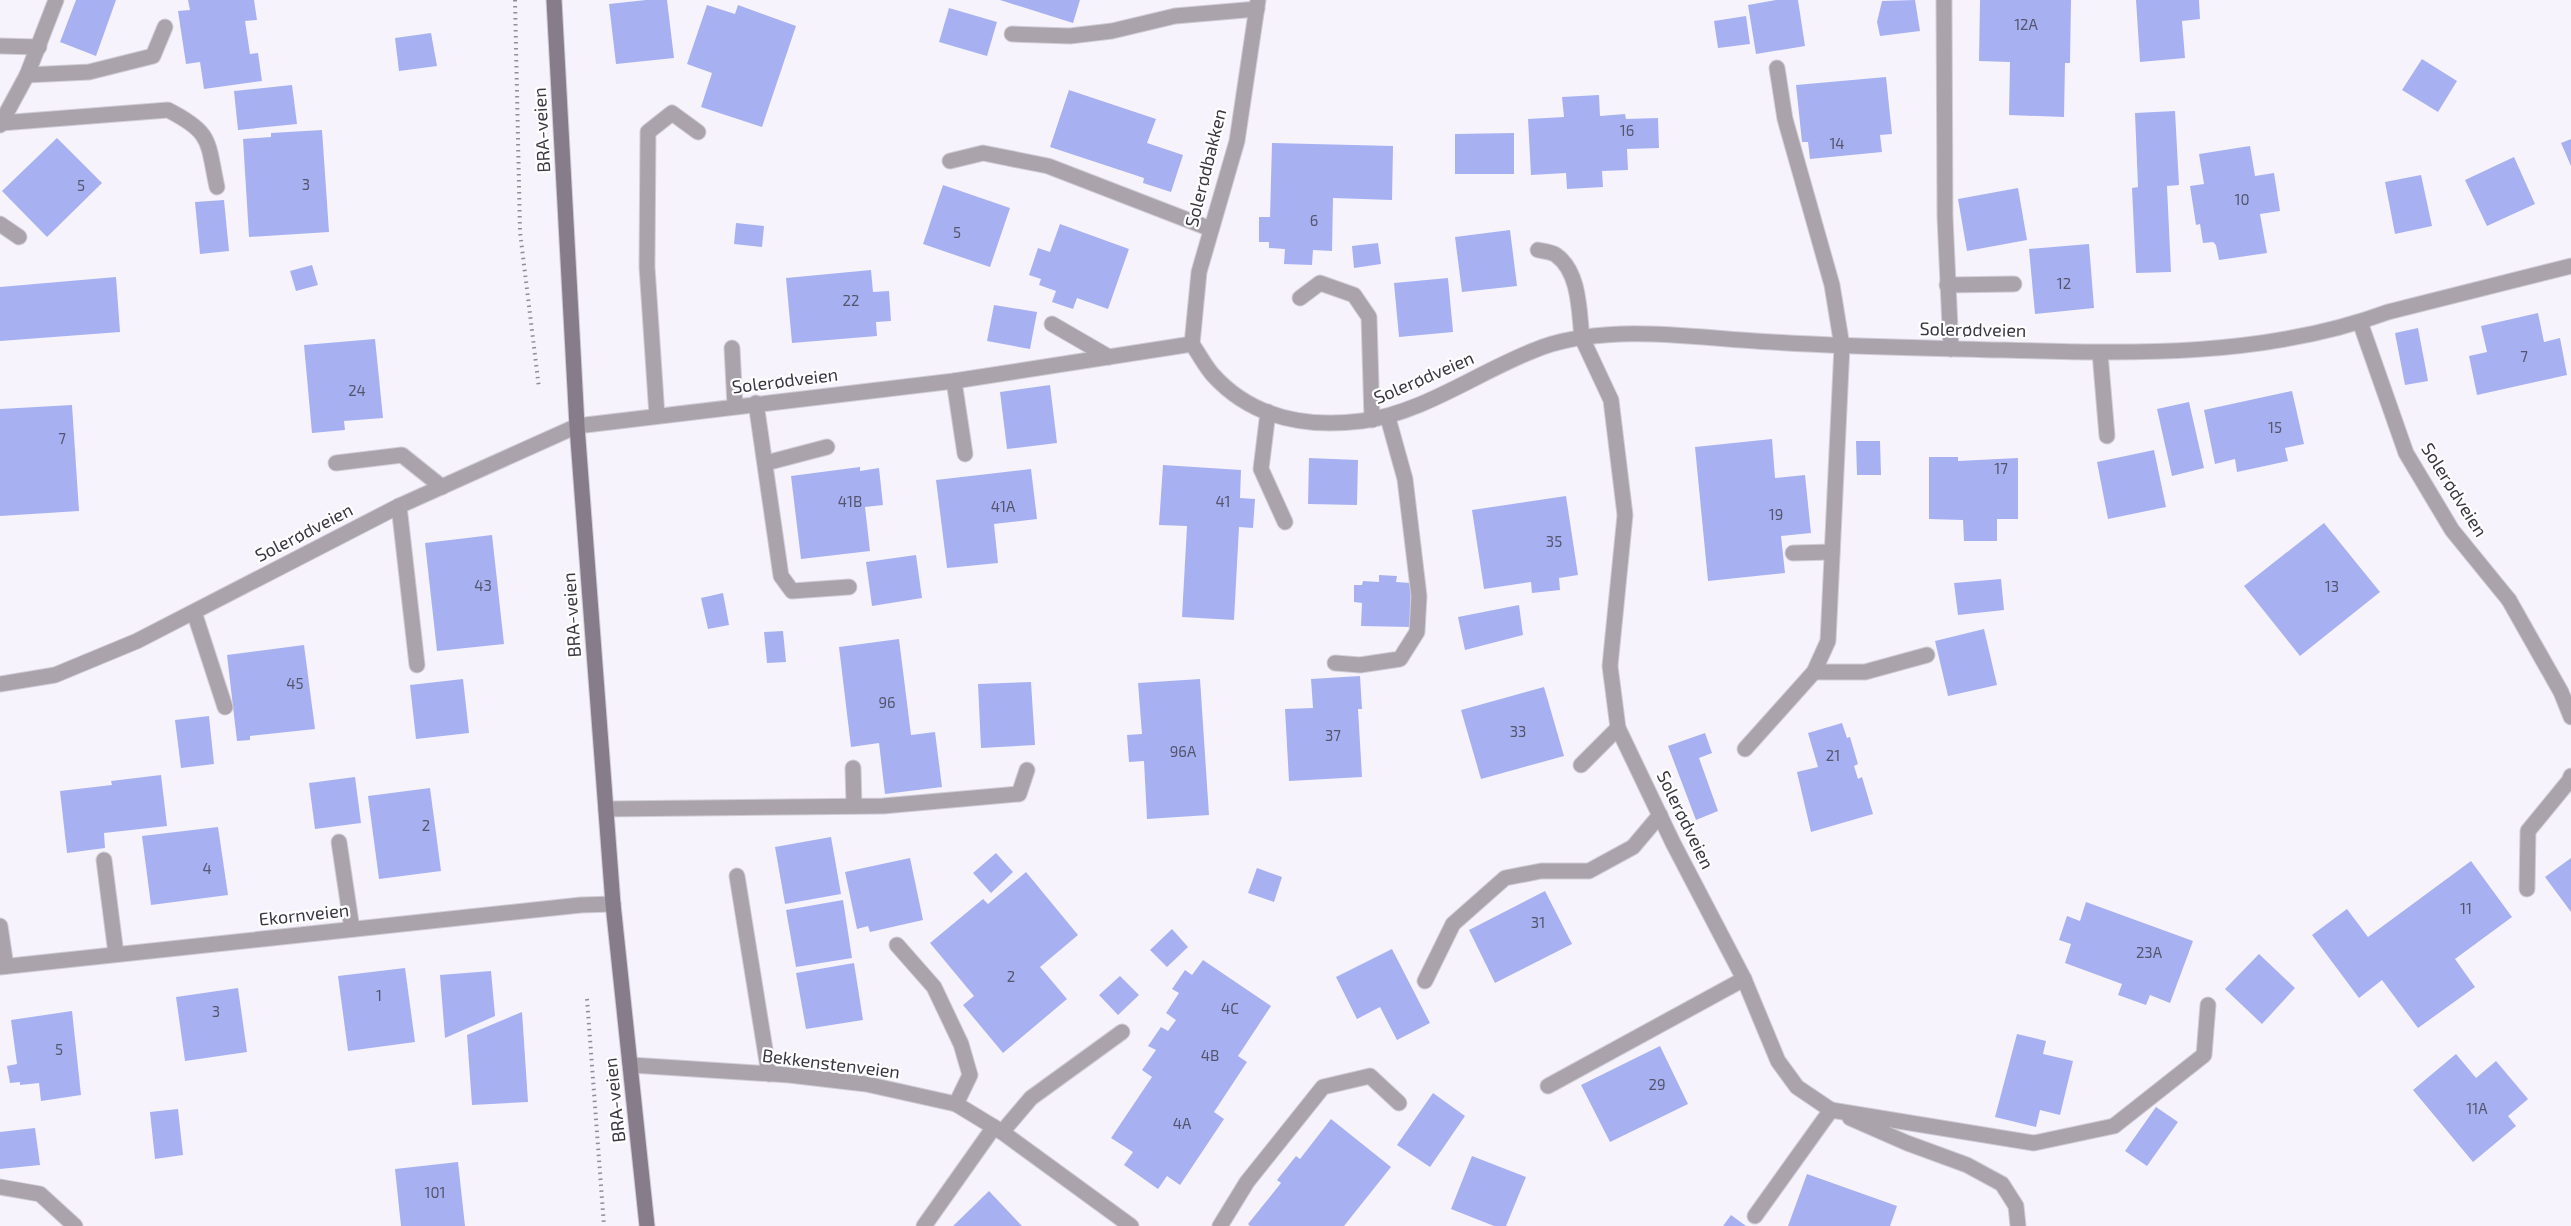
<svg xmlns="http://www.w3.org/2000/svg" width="2571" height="1226" viewBox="0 0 2571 1226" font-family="'Exo 2',sans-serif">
  <rect width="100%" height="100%" fill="#f6f3fd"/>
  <g fill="#a7b1f2">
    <path d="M76,0h40l-20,56 -36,-14z"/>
    <path d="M188,0h66l3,20 -12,1 5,33 8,-1 4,28 -58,8 -4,-27 -14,2 -8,-53 12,-1z"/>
    <path d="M646,0h21l7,58 -58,6 -7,-60z"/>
    <path d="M1000,0h80l-7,23z"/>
    <path d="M1776,0h22l7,46 -49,8 -8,-49z"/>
    <path d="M1915,0l5,31 -40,5 -3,-14 5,-21z"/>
    <path d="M1980,0h91l-1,63h-5l-1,54 -55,-2 1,-53 -31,-1z"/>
    <path d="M2136,0h63l1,19 -18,2 3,37 -45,4z"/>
    <path d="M707,5l28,9 3,-9 58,21 -34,101 -61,-20 11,-34 -25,-9z"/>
    <path d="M949,8l48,14 -10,34 -48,-14z"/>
    <path d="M1746,16l4,28 -32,4 -4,-27z"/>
    <path d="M431,33l6,33 -38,5 -4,-33z"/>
    <path d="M2422,59l35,22 -19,31 -36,-22z"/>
    <path d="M1886,77l6,57 -12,1 2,17 -72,7 -2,-17h-6l-6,-57z"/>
    <path d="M292,85l5,39 -59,6 -4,-39z"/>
    <path d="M1069,90l87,29 -9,24 36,12 -12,37 -28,-9 1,-5 -94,-31z"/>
    <path d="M1599,95l1,21 25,-2 1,5 32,-1 1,30 -32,1 1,21 -26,1 1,16 -36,2 -1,-16 -35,2 -3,-56 36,-2 -2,-20z"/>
    <path d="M2175,111l4,74 -12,1 4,86 -35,1 -4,-85 6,-1 -3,-74z"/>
    <path d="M322,130l7,102 -80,5 -6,-98 28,-2v-4z"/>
    <path d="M1514,133v41h-59v-40z"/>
    <path d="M57,138l45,45 -55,54 -45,-46z"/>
    <path d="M2571,139v27l-10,-23z"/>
    <path d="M1272,143l121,3 -1,54 -59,-2 -1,53 -19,-1 -1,15 -28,-1 1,-15 -16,-1v-6h-10v-25h11z"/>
    <path d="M2250,146l5,30 19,-3 6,38 -20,3 7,39 -48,7 -3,-15 -3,-3 -10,1 -3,-19 -4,1 -6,-39 14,-2 -5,-30z"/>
    <path d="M2514,157l21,47 -48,22 -22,-46z"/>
    <path d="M2421,175l11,51 -37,8 -10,-52z"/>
    <path d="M943,185l67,23 -20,59 -67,-23z"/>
    <path d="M2018,188l9,52 -60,11 -9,-52z"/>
    <path d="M224,200l5,51 -29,3 -5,-52z"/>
    <path d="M736,223l28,3 -2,21 -28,-3z"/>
    <path d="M1060,224l69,25 -21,60 -31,-11 -4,11 -21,-7 4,-11 -17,-6 2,-6 -12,-4 9,-27 12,4z"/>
    <path d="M1510,230l7,56 -55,6 -7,-55z"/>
    <path d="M1378,243l3,21 -27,4 -2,-22z"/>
    <path d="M2089,244l5,64 -59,6 -6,-65z"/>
    <path d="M312,265l6,20 -22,6 -6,-20z"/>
    <path d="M871,270l2,22 16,-1 2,30 -15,1 1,14 -85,7 -6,-65z"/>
    <path d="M116,277l4,55 -120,9v-54z"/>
    <path d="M1448,278l5,54 -54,5 -5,-54z"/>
    <path d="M994,305l43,7 -7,37 -43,-8z"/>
    <path d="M2538,313l6,29 16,-4 7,37 -90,20 -8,-39 18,-4 -6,-26z"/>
    <path d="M2418,328l10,53 -23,4 -10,-52z"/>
    <path d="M375,339l8,79 -39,3 1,9 -33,3 -8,-88z"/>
    <path d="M1050,385l7,58 -50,6 -7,-57z"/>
    <path d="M2292,391l12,53 -19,4 3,13 -51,11 -2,-13 -20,5 -11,-54z"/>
    <path d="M2189,402l15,66 -32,8 -15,-67z"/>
    <path d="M72,405l7,106 -79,5v-107z"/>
    <path d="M1772,439l3,39 30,-3 6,58 -30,3 4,37 -77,8 -13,-134z"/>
    <path d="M1856,441h24l1,34h-24z"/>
    <path d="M2154,450l12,57 -58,12 -11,-57z"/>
    <path d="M1929,457h29v4l60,-3v61h-21v22h-33l-1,-21 -34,-1z"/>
    <path d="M1309,458l49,2 -1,45 -49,-1z"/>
    <path d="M1163,465l78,5 -1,28 15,1 -2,29 -14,-1 -5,93 -52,-3 5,-91 -28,-1z"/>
    <path d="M860,467v4l19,-3 4,37 -18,2 5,44 -69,8 -10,-83z"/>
    <path d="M1031,469l6,50 -43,5 4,39 -51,5 -11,-88z"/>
    <path d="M1566,496l12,79 -19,3 1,12 -28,3 -1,-11 -47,7 -12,-79z"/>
    <path d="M2324,523l56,69 -80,64 -56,-70z"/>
    <path d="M492,535l12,109 -67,7 -12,-108z"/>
    <path d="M916,555l6,43 -50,8 -6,-44z"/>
    <path d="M1379,575l18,1 -1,6 15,1 -1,44 -49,-1 1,-23 -8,-1v-17h8l1,-4 16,1z"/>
    <path d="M2001,579l3,31 -46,5 -4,-32z"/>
    <path d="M723,593l6,32 -21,4 -7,-31z"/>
    <path d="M1519,605l4,30 -58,15 -7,-33z"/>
    <path d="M1984,629l13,56 -49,11 -13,-55z"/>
    <path d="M783,631l3,31 -19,1 -3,-31z"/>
    <path d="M899,639l12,96 24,-3 7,55 -57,7 -6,-51 -28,4 -12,-100z"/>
    <path d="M304,645l11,84 -65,7v4l-13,1 -10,-86z"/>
    <path d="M1360,676l2,33h-4l4,68 -73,4 -4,-72 28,-1 -2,-29z"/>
    <path d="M463,679l6,54 -53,6 -6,-54z"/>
    <path d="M1200,679l9,136 -62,4 -3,-58 -15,1 -2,-27 15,-1 -4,-51z"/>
    <path d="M1031,682l4,63 -54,3 -3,-64z"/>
    <path d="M1544,687l20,69 -83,23 -20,-69z"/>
    <path d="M209,716l5,48 -33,4 -6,-48z"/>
    <path d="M1842,723l5,15 3,-1 8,27 -4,2 4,13 4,-2 11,37 -62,18 -14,-60 21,-5 -10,-34z"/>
    <path d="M1705,733l7,20 -13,5 19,53 -22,9 -28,-74z"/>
    <path d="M161,775l6,51 -63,7 1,15 -38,5 -7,-62 52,-6 -1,-4z"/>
    <path d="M355,777l6,46 -46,6 -6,-46z"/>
    <path d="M430,788l11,83 -62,8 -11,-83z"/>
    <path d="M218,827l10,68 -77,10 -9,-69z"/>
    <path d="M831,837l10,57 -56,10 -10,-57z"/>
    <path d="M996,853l17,19 -22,21 -18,-20z"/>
    <path d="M910,858l13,62 -53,12 -2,-6 -11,3 -12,-57z"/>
    <path d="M2571,858v54l-26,-35z"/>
    <path d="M2471,861l41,56 -57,42 20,28 -57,41 -36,-48 -23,18 -47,-63 35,-26 21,28z"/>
    <path d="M1257,868l25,9 -8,25 -26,-9z"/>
    <path d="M1026,872l52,63 -38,32 27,32 -64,54 -40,-48 11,-9 -44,-53 53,-44 5,5z"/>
    <path d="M1545,891l27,53 -77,39 -26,-53z"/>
    <path d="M843,900l9,58 -56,9 -10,-57z"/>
    <path d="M2086,902l107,39 -23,62 -20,-8 -4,10 -28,-10 4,-11 -57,-21 6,-19 -12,-4 8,-24 13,5z"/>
    <path d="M1172,929l16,18 -21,20 -17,-17z"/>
    <path d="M1392,949l38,74 -33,17 -17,-33 -23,12 -21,-42z"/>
    <path d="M2259,954l36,34 -33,36 -37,-35z"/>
    <path d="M1203,960l68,46 -33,50 9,6 -33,50 10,7 -44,66 -13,-9 -9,13 -34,-24 9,-13 -22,-14 41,-61 -10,-7 14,-20 -8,-4 13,-19 7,4 8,-11 -10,-7 13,-20 -7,-4 13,-19 7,5z"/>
    <path d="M854,963l9,57 -57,9 -10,-56z"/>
    <path d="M405,968l10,74 -67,9 -10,-75z"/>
    <path d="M491,971l4,45 -50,22 -5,-63z"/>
    <path d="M1120,976l19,19 -21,20 -19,-20z"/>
    <path d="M238,988l9,64 -62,9 -9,-64z"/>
    <path d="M72,1011l9,84 -40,6 -2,-18 -19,2v-3l-10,1 -3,-17 10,-2 -6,-44z"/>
    <path d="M522,1012l6,90 -56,3 -5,-70z"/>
    <path d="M2017,1034l29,7 -3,13 30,7 -13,54 -20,-5 -4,17 -41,-10z"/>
    <path d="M1660,1046l28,58 -78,38 -29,-57z"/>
    <path d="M2456,1054l20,24 20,-17 32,38 -20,17 8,10 -43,36 -60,-72z"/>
    <path d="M1433,1093l32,23 -35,51 -33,-22z"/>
    <path d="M2156,1107l22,15 -31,44 -22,-15z"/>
    <path d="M178,1109l5,46 -28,4 -5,-47z"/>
    <path d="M1331,1119l60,48 -47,59h-94l-2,-2 33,-41 -4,-3 19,-24 4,3z"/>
    <path d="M35,1128l5,37 -40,4v-37z"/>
    <path d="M1472,1156l54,21 -20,49h-12l-43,-17z"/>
    <path d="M458,1162l7,64h-64l-6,-57z"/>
    <path d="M1807,1174l90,32 -7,20h-102z"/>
    <path d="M989,1191l33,35h-69z"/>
    <path d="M1731,1215l15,11h-23z"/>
  </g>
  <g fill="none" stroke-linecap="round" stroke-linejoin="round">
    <g stroke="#d0cdd7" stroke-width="17">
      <g id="lane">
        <path d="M1944,0l1,217 6,132"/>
        <path d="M1012,34l58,2 42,-5 63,-15 82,-7"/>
        <path d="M0,46l39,1"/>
        <path d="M27,75l62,-3 64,-16 12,-29"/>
        <path d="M1,123l167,-13c45,23 39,31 49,77"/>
        <path d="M950,161l33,-8 65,13 163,63"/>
        <path d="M0,224l19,13"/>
        <path d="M1538,250c5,1 14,2 18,5 24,17 23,57 26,83"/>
        <path d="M1947,285l67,-1"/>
        <path d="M1300,298l20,-15 34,12 15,22 3,103"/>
        <path d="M1052,324l57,33"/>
        <path d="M732,348l3,58"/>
        <path d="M2100,353l7,83"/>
        <path d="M954,381l11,73"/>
        <path d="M756,403l25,173 11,15 57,-4"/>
        <path d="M1268,412l-7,57 24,53"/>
        <path d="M657,416l-10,-149 1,-135 24,-19 26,19"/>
        <path d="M336,463l66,-8 40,32"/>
        <path d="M766,463l61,-16"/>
        <path d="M399,506l18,159"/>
        <path d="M1793,553l39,-1"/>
        <path d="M2509,600l52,92 10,25"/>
        <path d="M194,612l31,95"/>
        <path d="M1335,663l25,2 40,-6 17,-27 2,-36 -14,-117 -17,-61"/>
        <path d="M1814,672h51l62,-17"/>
        <path d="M1745,749l69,-77 14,-31 14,-295 -10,-61 -47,-166 -8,-51"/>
        <path d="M1581,765l37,-37"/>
        <path d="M853,768l1,38"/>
        <path d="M606,809l277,-3 136,-12 8,-24"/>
        <path d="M339,842l13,87"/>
        <path d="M104,860l12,94"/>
        <path d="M737,876l32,198"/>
        <path d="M2527,889l1,-58 41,-50 2,-5"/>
        <path d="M0,926l6,40"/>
        <path d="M897,945l37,42 27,57 9,31 -14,29"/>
        <path d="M1425,981l28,-57 52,-46 36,-7h48l44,-24 27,-32"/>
        <path d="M1548,1086l196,-107"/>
        <path d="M1831,1110l203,33 80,-17 90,-71 4,-50"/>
        <path d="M1850,1118l57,25 60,22 35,19 14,22 2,20"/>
        <path d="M1002,1132l29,-34 91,-66"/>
        <path d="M1755,1216l76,-106"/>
        <path d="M924,1226l70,-99"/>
        <path d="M1220,1226l27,-44 76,-95 47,-11 29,27"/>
      </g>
    </g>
    <g stroke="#d0cdd7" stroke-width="17">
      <g id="street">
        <path d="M0,125l27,-50 29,-75"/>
        <path d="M2360,322l46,131 46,77 57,70"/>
        <path d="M1582,338l29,62 14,115 -15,151 8,62 55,115 71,136 34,82 19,26 34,23"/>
        <path d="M1192,344l7,-72 38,-131 21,-141"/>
        <path d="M0,684l55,-9 82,-34 262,-135 178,-80 377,-45 238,-37c7,10 13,22 21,31 40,44 93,53 149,46 61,-8 116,-49 173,-71 26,-11 59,-15 86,-16 50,-2 101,6 151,8 77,5 154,6 232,8 129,4 262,7 384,-38l183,-46"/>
        <path d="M0,967l581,-62 32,-1"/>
        <path d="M631,1065l158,10 77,9 90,20 46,28 129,94"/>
        <path d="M0,1187l40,7 35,32"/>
      </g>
    </g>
    <g stroke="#d0cdd7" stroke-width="17">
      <path id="secondary" d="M554,0l23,426 36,478 34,322"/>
    </g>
    <g stroke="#908d97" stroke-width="4" stroke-dasharray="1.5 4.5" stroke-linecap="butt">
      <path d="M515,0l5,232 19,156"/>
      <path d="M587,999l17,227"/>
    </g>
    <use href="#lane" stroke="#aba3ac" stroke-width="15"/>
    <use href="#street" stroke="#aba3ac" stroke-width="15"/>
    <use href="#secondary" stroke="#877c89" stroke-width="15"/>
  </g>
  <g text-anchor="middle" stroke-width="4.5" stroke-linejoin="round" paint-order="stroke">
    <g font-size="15" fill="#55566d">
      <text x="2026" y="30">12A</text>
      <text x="1627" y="136">16</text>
      <text x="1837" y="149">14</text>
      <text x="306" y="190">3</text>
      <text x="81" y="191">5</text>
      <text x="2242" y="205">10</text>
      <text x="1314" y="226">6</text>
      <text x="957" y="238">5</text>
      <text x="2064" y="289">12</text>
      <text x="851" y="306">22</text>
      <text x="2524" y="362">7</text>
      <text x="357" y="396">24</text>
      <text x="2275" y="433">15</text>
      <text x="62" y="444">7</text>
      <text x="2001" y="474">17</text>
      <text x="850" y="507">41B</text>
      <text x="1223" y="507">41</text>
      <text x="1003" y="512">41A</text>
      <text x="1776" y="520">19</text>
      <text x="1554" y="547">35</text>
      <text x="483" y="591">43</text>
      <text x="2332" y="592">13</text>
      <text x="295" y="689">45</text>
      <text x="887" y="708">96</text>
      <text x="1518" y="737">33</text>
      <text x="1333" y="741">37</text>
      <text x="1183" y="757">96A</text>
      <text x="1833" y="761">21</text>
      <text x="426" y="831">2</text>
      <text x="207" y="874">4</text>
      <text x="2466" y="914">11</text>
      <text x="1538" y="928">31</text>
      <text x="2149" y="958">23A</text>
      <text x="1011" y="982">2</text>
      <text x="379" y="1001">1</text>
      <text x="1230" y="1014">4C</text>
      <text x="216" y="1017">3</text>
      <text x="59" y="1055">5</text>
      <text x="1210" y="1061">4B</text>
      <text x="1657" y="1090">29</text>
      <text x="2477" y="1114">11A</text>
      <text x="1182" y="1129">4A</text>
      <text x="435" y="1198">101</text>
    </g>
    <g font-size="18" fill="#3a3741" stroke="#fff">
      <text transform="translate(542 130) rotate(-93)" y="6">BRA-veien</text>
      <text transform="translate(1206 168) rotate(-76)" y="6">Solerødbakken</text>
      <text transform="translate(1973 330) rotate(1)" y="6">Solerødveien</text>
      <text transform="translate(1424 378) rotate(-23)" y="6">Solerødveien</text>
      <text transform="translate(785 381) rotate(-7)" y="6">Solerødveien</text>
      <text transform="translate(2454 490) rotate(58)" y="6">Solerødveien</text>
      <text transform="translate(304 533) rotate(-27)" y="6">Solerødveien</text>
      <text transform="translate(572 615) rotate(-94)" y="6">BRA-veien</text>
      <text transform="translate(1685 820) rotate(64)" y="6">Solerødveien</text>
      <text transform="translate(304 915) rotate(-6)" y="6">Ekornveien</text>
      <text transform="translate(831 1064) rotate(7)" y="6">Bekkenstenveien</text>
      <text transform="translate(615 1100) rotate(-96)" y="6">BRA-veien</text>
    </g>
  </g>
</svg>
